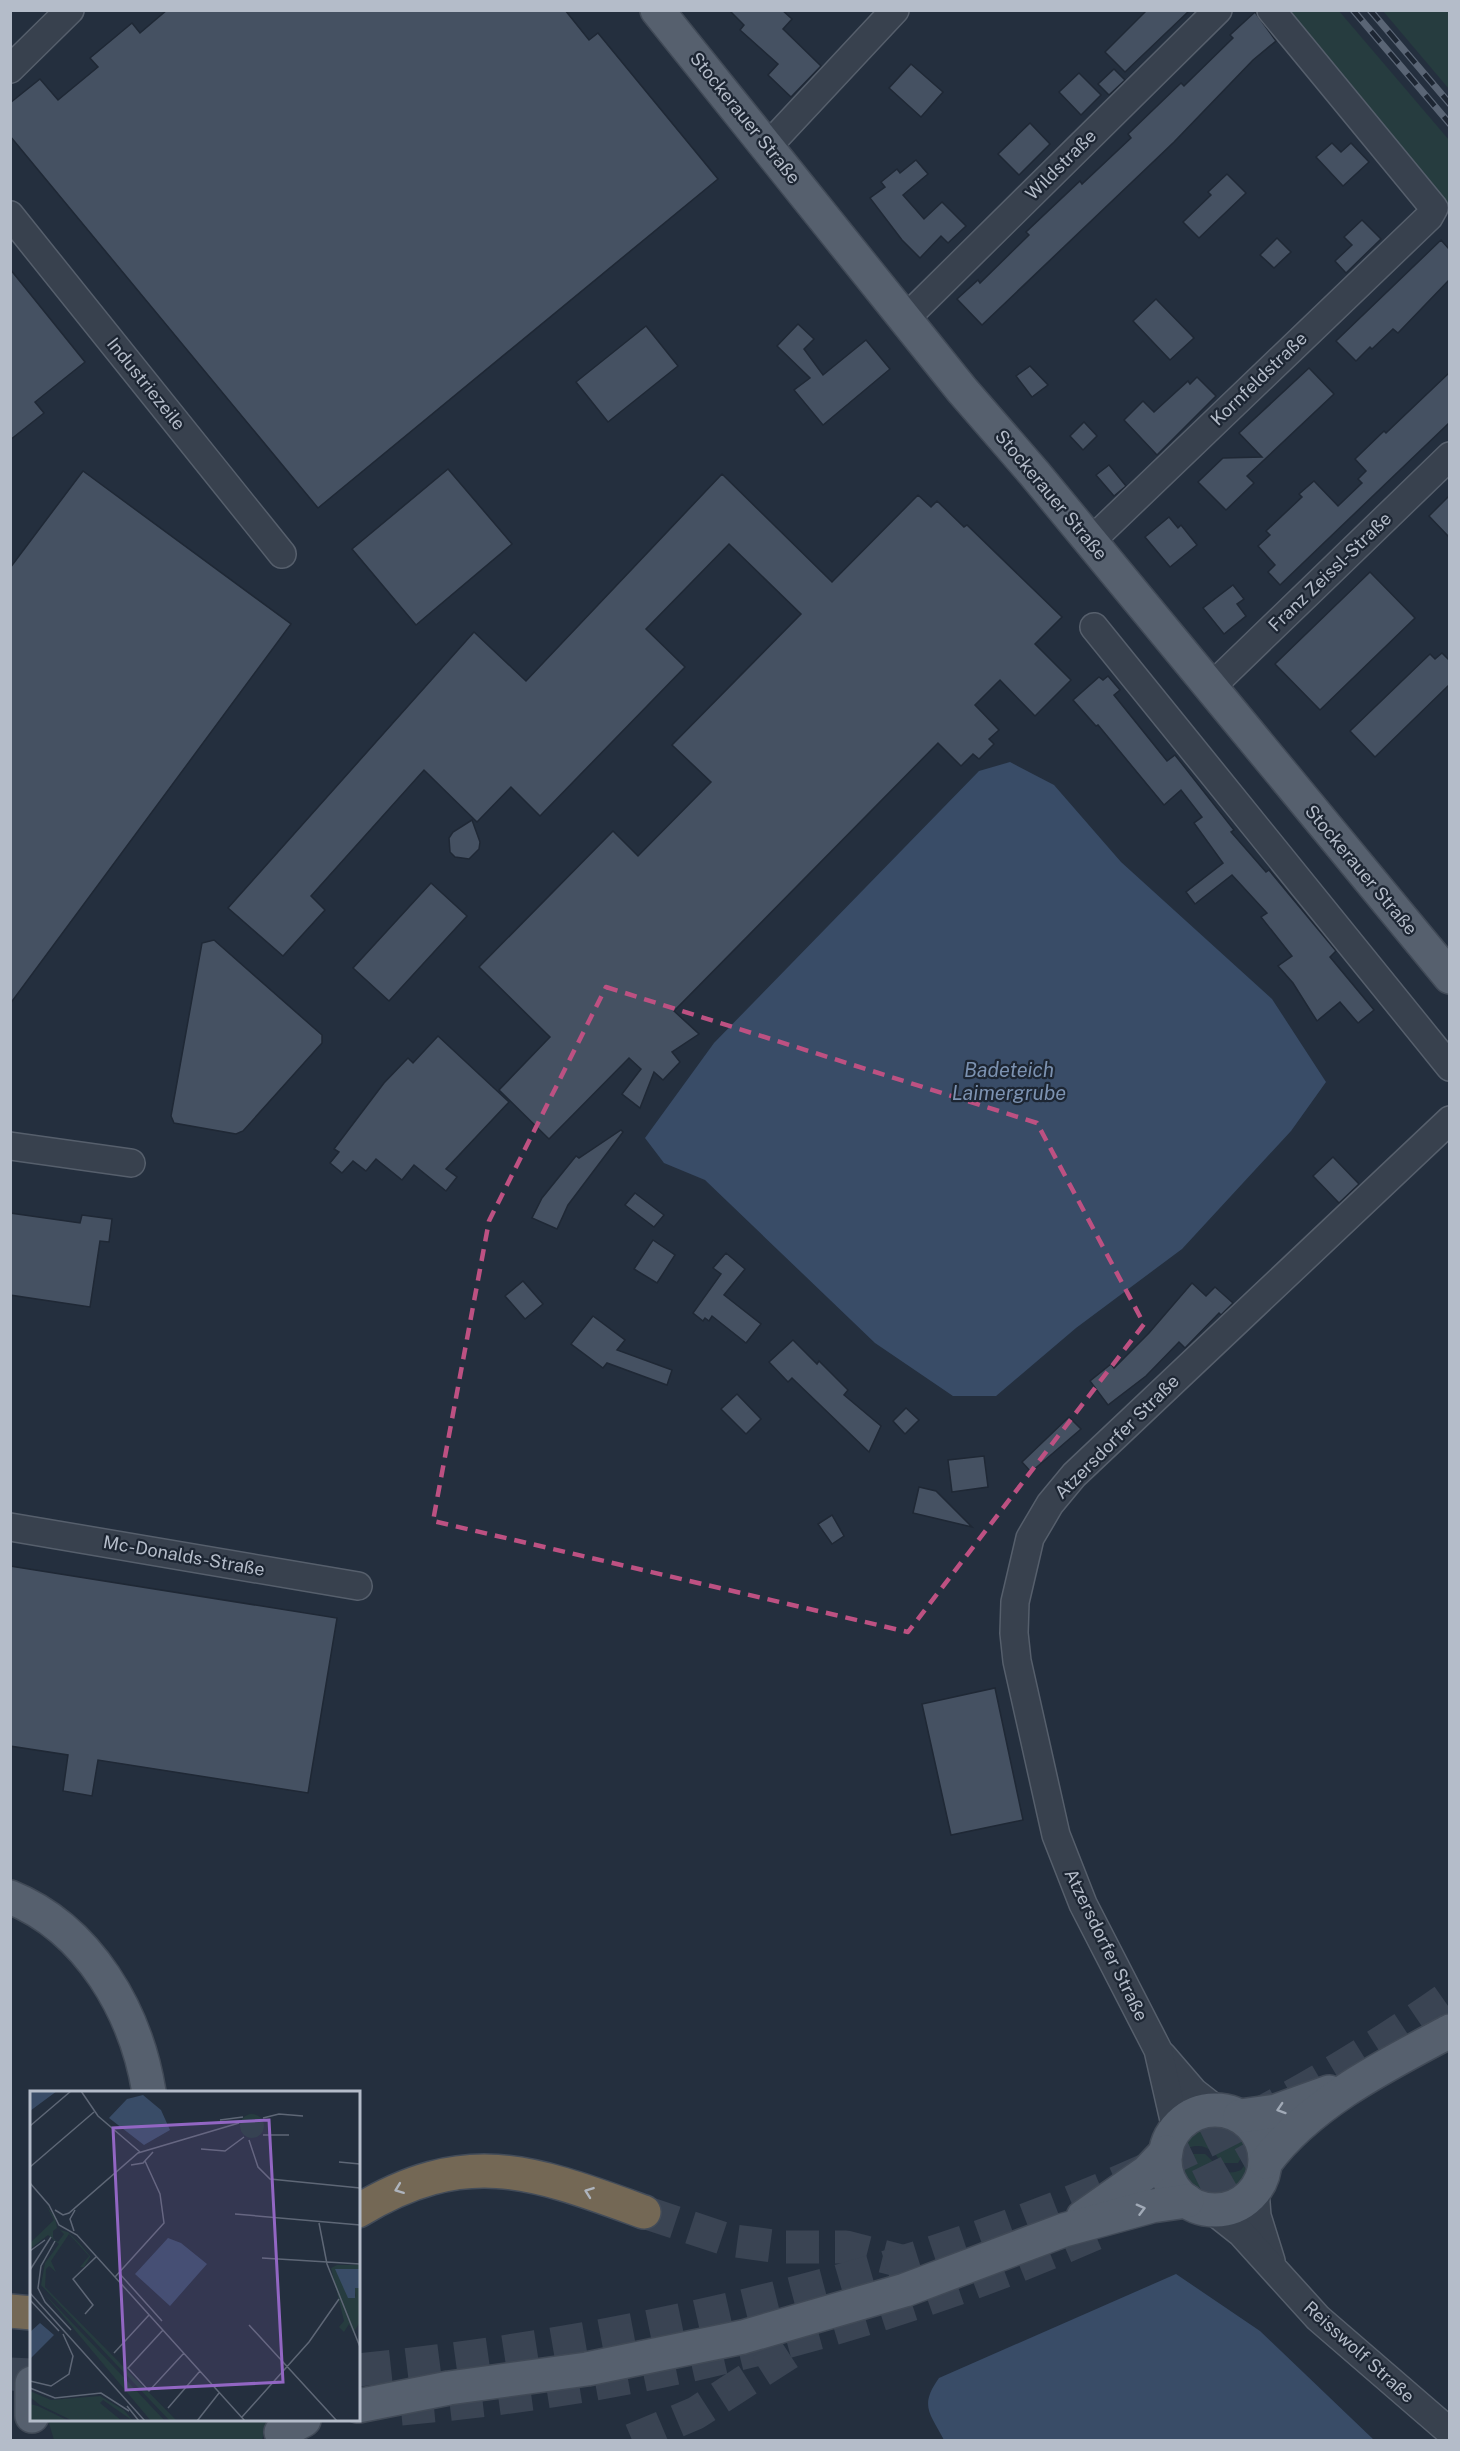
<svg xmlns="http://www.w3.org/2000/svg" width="1460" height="2451" viewBox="0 0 1460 2451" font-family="'Public Sans',sans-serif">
  <rect width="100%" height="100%" fill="#242f3e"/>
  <g fill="#263c3f">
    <path d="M1277,11h62l110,129v73z"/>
    <path d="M1383,11h66v78z"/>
    <path d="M1208,2124l18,2 17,13 1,14 -6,10h-16c-9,-13 -18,-21 -35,-15l-9,12 11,-26z"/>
    <path d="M1193,2154h12c13,11 16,24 36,16l9,-12c-3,37 -49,52 -66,19v-15z"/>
    <path d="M48,2420h220l-6,20h-208z"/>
  </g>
  <g fill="#394c67">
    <path d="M1010,762l44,23 67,77 151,137 54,83 -35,49 -109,118 -106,79 -80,68h-43l-78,-53 -170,-163 -41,-17 -19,-25 69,-95 265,-272z"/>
    <path d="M1176,2274l84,57 114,109h-430c-14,-27 -25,-34 -5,-62z"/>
  </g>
  <g fill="#455162" stroke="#1f2835" stroke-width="1.5">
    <path d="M167,10h398l24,30 9,-7 120,146 -400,329 -308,-372v-33l30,-24 18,21 40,-33 -8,-9 42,-35 8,10z"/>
    <path d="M729,10h53l10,9 -9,10 38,37 -30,31 -23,-22 10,-11 -38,-34 4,-5z"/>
    <path d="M1147,10h43l-65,62 -20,-20z"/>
    <path d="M1255,12l21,29 -23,19 -79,82 -192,183 -25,-26 21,-19 2,3 49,-48 -3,-3 54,-51 2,3 49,-46 -3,-4 53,-51 3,3 49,-48 -3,-3z"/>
    <path d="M911,64l32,28 -22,25 -32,-29z"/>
    <path d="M1114,69l11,11 -16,15 -11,-11z"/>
    <path d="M1079,73l22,22 -20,20 -22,-23z"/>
    <path d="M1030,123l20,21 -31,31 -21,-21z"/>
    <path d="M1332,143l9,9 10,-9 18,19 -26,24 -27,-29z"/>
    <path d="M916,160l12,14 -25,21 21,24 18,-17 24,24 -18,17 -7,-7 -21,22 -18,-18 -32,-42 15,-11 -4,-5 16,-13 3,4z"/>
    <path d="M1227,174l19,19 -47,45 -16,-16 28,-27 -3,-3z"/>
    <path d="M1362,220l19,19 -35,34 -11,-12 17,-16 -8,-8z"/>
    <path d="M1277,238l14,14 -17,16 -14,-13z"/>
    <path d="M1441,240l8,9v31l-51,53 -5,-4 -21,20 -2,-2 -14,14 -20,-20z"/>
    <path d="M10,269l75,93 -50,40 9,11 -34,27z"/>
    <path d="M1156,299l38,39 -24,22 -37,-39z"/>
    <path d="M798,324l16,15 -10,10 19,26 43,-35 24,29 -67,56 -29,-35 16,-12 -33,-32z"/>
    <path d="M646,326l32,40 -70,56 -32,-40z"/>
    <path d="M1030,366l18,19 -16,12 -16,-21z"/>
    <path d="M1309,368l25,26 -87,82 7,7 -28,27 -28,-28 25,-24 39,-1 -23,-24z"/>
    <path d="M1449,373v50l-169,162 -12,-13 7,-7 -17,-19 12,-11 -4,-4 36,-34 -3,-3 15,-13 24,25 24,-23 -4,-4 8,-8 -11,-12 29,-28 2,2z"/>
    <path d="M1197,377l19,19 -59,59 -33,-35 19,-19 11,11 34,-31 2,3z"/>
    <path d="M1084,422l13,14 -14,14 -13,-14z"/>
    <path d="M1109,465l17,21 -12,10 -18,-21z"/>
    <path d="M448,469l64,75 -96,81 -64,-76z"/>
    <path d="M83,471l208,153 -281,380v-436z"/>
    <path d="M722,474l110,108 86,-87 13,12 6,-6 27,26 3,-2 95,92 -27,27 36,36 -36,36 -35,-36 -25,25 24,25 -10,9 5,5 -15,15 -6,-5 -12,12 -23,-23 -264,268 25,23 -27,18 8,10 -17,18 -9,-8 -14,36 -18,-14 19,-25 -12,-11 -80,81 -50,-49 51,-53 -71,-70 134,-136 25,25 73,-74 -39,-37 129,-131 -72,-70 -83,85 39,38 -145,149 -29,-29 -34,35 -53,-52 -113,126 14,14 -42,46 -55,-48 246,-276 52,49z"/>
    <path d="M1449,496v41l-20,-21z"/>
    <path d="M1169,517l9,11 3,-3 16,20 -27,22 -25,-30z"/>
    <path d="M1370,572l45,46 -95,92 -45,-46z"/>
    <path d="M1233,585l11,14 -7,5 9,12 -22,18 -21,-26z"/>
    <path d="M1442,653l7,7v25l-74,72 -25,-26 80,-77 5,5z"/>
    <path d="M1108,676l12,14 -6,5 53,66 8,-6 59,75 -3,2 35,40 3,-2 67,81 -6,6 44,53 -16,13 -18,-21 -23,19 -24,-38 -15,-17 14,-10 -31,-39 6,-4 -35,-38 -37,29 -9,-12 37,-29 -29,-40 8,-6 -21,-27 -17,15 -66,-80 -2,1 -23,-26 26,-23 4,3z"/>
    <path d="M472,820l8,22 -1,7 -10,10 -14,-2 -5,-5 -1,-14 4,-6z"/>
    <path d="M431,883l36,33 -78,85 -36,-33z"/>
    <path d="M214,940l108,95v8l-79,88 -7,3 -62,-11 -3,-7 31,-173z"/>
    <path d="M438,1036l71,66 -63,67 11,8 -11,14 -32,-26 -12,15 -26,-21 -10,12 -13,-10 -11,12 -12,-10 9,-11 -5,-3 50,-66 24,-25 5,5z"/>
    <path d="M621,1130l2,2 -55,73 -11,24 -25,-11 10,-20 34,-42 3,2z"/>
    <path d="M1333,1157l26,27 -20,19 -26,-27z"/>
    <path d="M635,1193l29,22 -10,12 -29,-22z"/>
    <path d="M10,1213l70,10 2,-8 30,4 -3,23 -9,-1 -10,66 -80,-12z"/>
    <path d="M653,1240l22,15 -18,28 -23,-14z"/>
    <path d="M726,1253l19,16 -21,26 37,29 -15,19 -34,-27 -3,5 -4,-3 -2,3 -10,-8 28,-39 -8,-6z"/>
    <path d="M523,1281l20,23 -18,15 -20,-23z"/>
    <path d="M1192,1283l14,13 9,-9 18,16 -12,12 -2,-2 -34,35 -6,-6 -33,34 -38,29 -18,-24 21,-17 3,4 35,-35z"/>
    <path d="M593,1316l32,24 -8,10 55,20 -5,15 -60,-22 -4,5 -32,-24z"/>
    <path d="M793,1340l24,24 2,-3 29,29 -4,5 37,31 -12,26 -77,-74 -4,4 -19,-20z"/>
    <path d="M737,1394l24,25 -15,15 -25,-25z"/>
    <path d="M906,1408l13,12 -14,14 -12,-13z"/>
    <path d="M1069,1417l12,12 -50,43 -9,-10z"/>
    <path d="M984,1456l4,31 -36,5 -4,-32z"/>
    <path d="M919,1487l17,4 36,36 -59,-14z"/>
    <path d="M832,1515l12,21 -12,8 -14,-20z"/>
    <path d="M10,1566l327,52 -29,175 -210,-33 -6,36 -29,-5 5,-36 -58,-9z"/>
    <path d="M995,1688l28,132 -72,15 -29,-131z"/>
  </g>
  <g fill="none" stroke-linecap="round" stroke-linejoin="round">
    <g stroke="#3a4453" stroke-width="33" stroke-dasharray="33 16" stroke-linecap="butt">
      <path d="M1155,2207l73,-35 60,-34"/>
      <path d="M644,2212l84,28 53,7h65l59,15"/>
      <path d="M358,2370c388,-40 771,-146 1092,-374"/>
      <path d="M10,2374l22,1"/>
      <path d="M401,2409c244,-21 481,-80 705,-180"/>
      <path d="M632,2440l64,-27 96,-62"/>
    </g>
    <g stroke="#565f6c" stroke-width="30">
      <g id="minor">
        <path d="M10,69l60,-59"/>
        <path d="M768,146l127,-136"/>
        <path d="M10,215l272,339"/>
        <path d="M905,319l313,-309"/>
        <path d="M1090,542l339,-325 5,-9 -163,-198"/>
        <path d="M1094,627l356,440"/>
        <path d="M1210,688l240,-232"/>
        <path d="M10,1146l121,17"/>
        <path d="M10,1527l348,59"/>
        <path d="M1163,2056l31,36 23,18"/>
        <path d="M1176,2129l-18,-79 -75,-146 -27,-69 -39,-174 -3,-28 1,-31 15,-64 20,-34 24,-29 376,-355"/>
        <path d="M1255,2190l2,26 14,45"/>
        <path d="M1212,2210l29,23 77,85 132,114"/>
      </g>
    </g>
    <g stroke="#414a57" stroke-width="36">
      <g id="major">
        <path d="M657,10l305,380 72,83 416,504"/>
        <path d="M10,1897c79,32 126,115 139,195"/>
        <circle cx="1215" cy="2160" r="50"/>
        <path d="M1240,2116l36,-5 53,-19"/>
        <path d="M1266,2162c44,-59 120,-97 184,-131"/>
        <path d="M1083,2217l64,-45 19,-20"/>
        <path d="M32,2383v33"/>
        <path d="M358,2406l91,-18 138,-19 156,-32 162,-47 159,-60 88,-24 35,-5"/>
        <path d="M281,2432l23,-12"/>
      </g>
    </g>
    <g stroke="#434c59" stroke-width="36">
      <g id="highway">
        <path d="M358,2211c109,-66 176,-39 286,1"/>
        <path d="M10,2311l22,2"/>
      </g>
    </g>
    <use href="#minor" stroke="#38414e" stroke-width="27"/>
    <use href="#major" stroke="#56606e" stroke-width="33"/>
    <use href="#highway" stroke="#746855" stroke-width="33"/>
    <g stroke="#5a6575" stroke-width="7">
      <g id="rail">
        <path d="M1353,10l97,114"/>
        <path d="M1370,10l80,94"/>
      </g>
    </g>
    <use href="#rail" stroke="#1d2633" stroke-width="4.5" stroke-dasharray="14" stroke-linecap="butt"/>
  </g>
  <defs><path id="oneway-chevron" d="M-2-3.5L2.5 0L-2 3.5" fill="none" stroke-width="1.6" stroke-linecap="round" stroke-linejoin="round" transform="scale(1.5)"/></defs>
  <g stroke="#a1aab7">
    <use href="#oneway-chevron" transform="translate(1281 2109) rotate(162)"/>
    <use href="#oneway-chevron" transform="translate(1141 2209) rotate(-15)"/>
  </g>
  <g stroke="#aeb4bd">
    <use href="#oneway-chevron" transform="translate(399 2189) rotate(159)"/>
    <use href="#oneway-chevron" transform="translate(589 2192) rotate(-160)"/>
  </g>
  <path fill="none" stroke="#bd5182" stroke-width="4.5" stroke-dasharray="12 8" stroke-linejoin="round" d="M606,987l431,136 107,201 -236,308 -475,-111 56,-300z"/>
  <g text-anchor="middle" stroke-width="4.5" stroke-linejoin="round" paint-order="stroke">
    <g font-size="18" fill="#b4bcc9" stroke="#1d2633">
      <text transform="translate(745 118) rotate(51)" y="6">Stockerauer Straße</text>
      <text transform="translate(1061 165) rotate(-45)" y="6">Wildstraße</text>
      <text transform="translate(1259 379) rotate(-44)" y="6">Kornfeldstraße</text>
      <text transform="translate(146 384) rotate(51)" y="6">Industriezeile</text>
      <text transform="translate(1051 495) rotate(50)" y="6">Stockerauer Straße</text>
      <text transform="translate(1330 572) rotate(-44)" y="6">Franz Zeissl-Straße</text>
      <text transform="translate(1361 870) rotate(50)" y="6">Stockerauer Straße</text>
      <text transform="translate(1117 1437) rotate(-45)" y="6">Atzersdorfer Straße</text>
      <text transform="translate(184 1556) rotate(10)" y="6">Mc-Donalds-Straße</text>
      <text transform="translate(1106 1945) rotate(64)" y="6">Atzersdorfer Straße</text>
      <text transform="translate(1359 2352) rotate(42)" y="6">Reisswolf Straße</text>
    </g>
    <g font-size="20" font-style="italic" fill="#7c92b1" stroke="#1d2633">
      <text x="1009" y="1077">Badeteich<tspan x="1009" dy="23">Laimergrube</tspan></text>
    </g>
  </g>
  <g transform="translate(30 2091)">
    <rect width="330" height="330" fill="#242f3e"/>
    <path d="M210 35a12 12 0 1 1 24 0a12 12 0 1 1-24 0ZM16,114l9,13 2,10 -4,3v7l5,4 6,-8 -4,-4 8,2 11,11 11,13v1l-6,10h-4l9,-11 -20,-22 -18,27 5,11 -7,-6 -3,3 -1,18 132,134h-7l-129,-136 4,-22 14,-19 -11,-9 -18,14v-6l24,-23zM307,174h23v4l-24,1 20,27 -2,-9h6v34l-7,11 -4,-9 -5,8 -5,-5 5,-6 -13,-53zM13,201l122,129h-14zM0,300l21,9 49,-4 24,14 9,11 -30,-21 -3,3 22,18h-49l-33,-16 -10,-8zM0,313l8,2 31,15h-39z" fill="#263c3f"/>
    <path d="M0,0h27l-27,20zM113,4l18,15 9,20 -26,15 -35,-27 18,-19zM138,147l13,5 26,21 -37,42 -35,-32zM305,178h25v19h-5v10h-7zM10,232l14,12 -24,24v-27z" fill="#394c67"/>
    <path fill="none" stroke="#5e6776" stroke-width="1.5" d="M51,0l17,25 42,36M233,27l16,-4 24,2M190,29l23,-3M0,35l41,-35M233,44h26M219,49l9,27 12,12 90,9M171,58l24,2 19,-14M309,71l21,2M101,74l12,-2 10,-11M0,76l64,-55M0,92l19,22 10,20 18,10 168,186M25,119l8,5 6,-2 69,-60 101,-30M205,123l125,11M289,132l8,41 33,83M44,140l-4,-12 5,-9M25,150l-14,25 -3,22 7,14 26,28M0,160l15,-11M232,167l98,6M0,179l21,-33M89,182l43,48M85,186l49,-54 -4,-29 -15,-33M0,202l115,128M0,209l29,31M55,223l8,-9 -20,-26 23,-22M219,234l88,96M133,239l-35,38 21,23 35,-38M84,262l35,-38M0,290l21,5 18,-12 4,-18 -10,-22M0,297l25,10 46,-5 28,18M97,315l12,15M138,317l32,-37M212,326l67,-75 30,-43M167,330l22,-28"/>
    <path fill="#9266c3" fill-opacity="0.15" stroke="#9266c3" stroke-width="3" d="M239,29l14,262 -157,8 -13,-262z"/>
    <rect width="330" height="330" fill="none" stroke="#b4bcc9" stroke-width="3"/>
  </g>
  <rect width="1460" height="2451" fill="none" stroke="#b4bcc9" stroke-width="24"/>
</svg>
